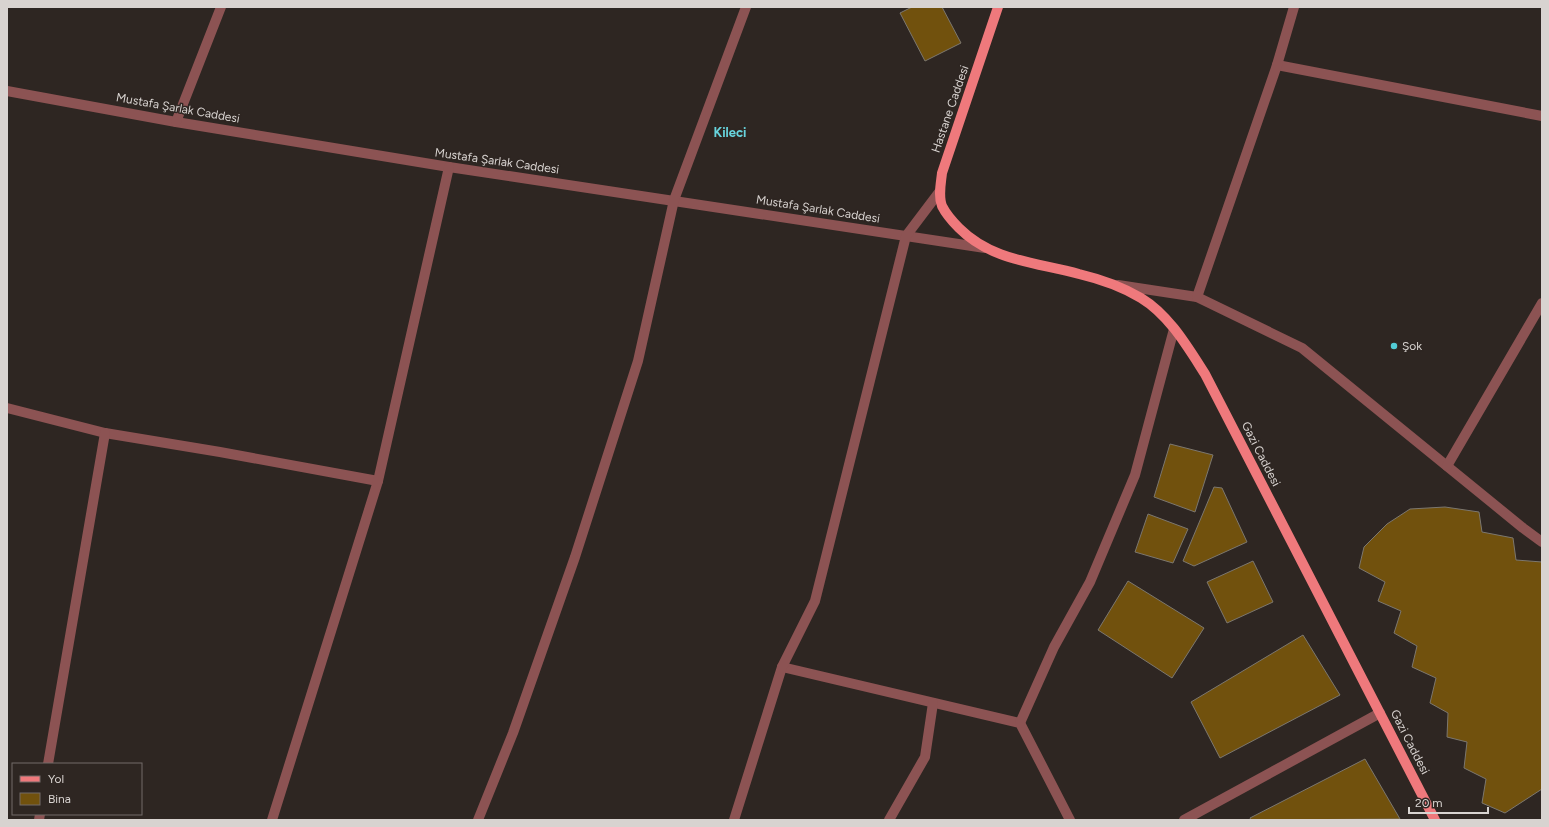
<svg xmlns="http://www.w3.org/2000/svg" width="1549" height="827" viewBox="0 0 1549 827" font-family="Figtree,sans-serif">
  <rect width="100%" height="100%" fill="#2e2622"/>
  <g fill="#71510d" stroke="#7c776f">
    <path d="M912,7h30l19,36 -36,18 -25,-48z"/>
    <path d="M1170,444l43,11 -18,57 -41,-15z"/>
    <path d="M1214,487l8,1 25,54 -53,24 -11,-5z"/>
    <path d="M1445,507l34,5 3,20 31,6 3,22 26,2v227l-37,24 -23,-10 4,-24 -22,-11 3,-26 -20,-5 1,-24 -18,-10 6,-25 -24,-11 5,-21 -23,-13 7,-22 -23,-10 7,-19 -26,-14 5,-21 23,-23 23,-15z"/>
    <path d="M1148,514l40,15 -15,34 -38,-11z"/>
    <path d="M1253,561l20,41 -46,21 -20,-41z"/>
    <path d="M1128,581l76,47 -32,50 -74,-48z"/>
    <path d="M1303,635l37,60 -120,63 -29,-56z"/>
    <path d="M1365,759l35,60 -149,1 -1,-2z"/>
  </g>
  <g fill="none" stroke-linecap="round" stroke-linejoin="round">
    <g stroke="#8c5353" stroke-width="10">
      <path d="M1277,65l265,51"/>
      <path d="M7,91l169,31 273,45 536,81"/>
      <path d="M176,122l45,-115"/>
      <path d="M1118,285l79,12 105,51 221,180 19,14"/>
      <path d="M1197,297l80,-232 17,-58"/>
      <path d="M7,408l98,25 115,19 158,29"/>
      <path d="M1447,466l95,-163"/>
      <path d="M782,667l238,56 50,97"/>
      <path d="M1020,723l34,-76 36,-65 45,-107 39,-146"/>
      <path d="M48,764l57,-331"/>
      <path d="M39,820l1,-6"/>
      <path d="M272,820l106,-339 71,-314"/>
      <path d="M478,820l35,-87 62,-176 63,-196 36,-161 72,-193"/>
      <path d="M734,820l48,-153 33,-66 91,-365 34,-45"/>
      <path d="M889,820l36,-63 8,-54"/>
      <path d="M1184,820l196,-107"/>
    </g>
    <path stroke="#ef797c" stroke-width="10" d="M998,7l-56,166c-1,10 -4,23 0,33 4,8 10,15 17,22 33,33 76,34 120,46 21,5 42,12 62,24 28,17 46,48 64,76l230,446"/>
  </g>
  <circle fill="#52ccd5" stroke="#2e2622" stroke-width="1.5" cx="1394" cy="346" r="4"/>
  <g text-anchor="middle" stroke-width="3" stroke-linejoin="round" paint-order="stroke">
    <g font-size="12" fill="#d8d3d0" stroke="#2e2622">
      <text transform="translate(178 108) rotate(10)" y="4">Mustafa Şarlak Caddesi</text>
      <text transform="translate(950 109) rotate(-71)" y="4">Hastane Caddesi</text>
      <text transform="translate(497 161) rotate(8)" y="4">Mustafa Şarlak Caddesi</text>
      <text transform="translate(818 209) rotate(9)" y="4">Mustafa Şarlak Caddesi</text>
      <text transform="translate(1261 454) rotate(63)" y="4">Gazi Caddesi</text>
      <text transform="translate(1410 742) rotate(63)" y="4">Gazi Caddesi</text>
    </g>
    <g font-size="12" fill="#d8d3d0" stroke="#2e2622" text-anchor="start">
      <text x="1402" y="350">Şok</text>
    </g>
    <g font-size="13" font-weight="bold" fill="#67d3dc" stroke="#2e2622">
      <text x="730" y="137">Kileci</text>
    </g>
  </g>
  <rect width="1549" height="827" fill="none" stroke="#d8d3d0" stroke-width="16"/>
  <rect x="12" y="763" width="130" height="52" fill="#2e2622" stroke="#726b68"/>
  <rect x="20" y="776" width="20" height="6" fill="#ef797c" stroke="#726b68"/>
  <text x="48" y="783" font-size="12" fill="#d8d3d0">Yol</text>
  <rect x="20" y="793" width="20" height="12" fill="#71510d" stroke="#726b68"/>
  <text x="48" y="803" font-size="12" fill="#d8d3d0">Bina</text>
  <path d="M1409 807v6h79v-6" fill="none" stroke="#d8d3d0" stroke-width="2"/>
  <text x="1415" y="807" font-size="12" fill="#d8d3d0" stroke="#2e2622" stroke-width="3" paint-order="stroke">20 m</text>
</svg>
